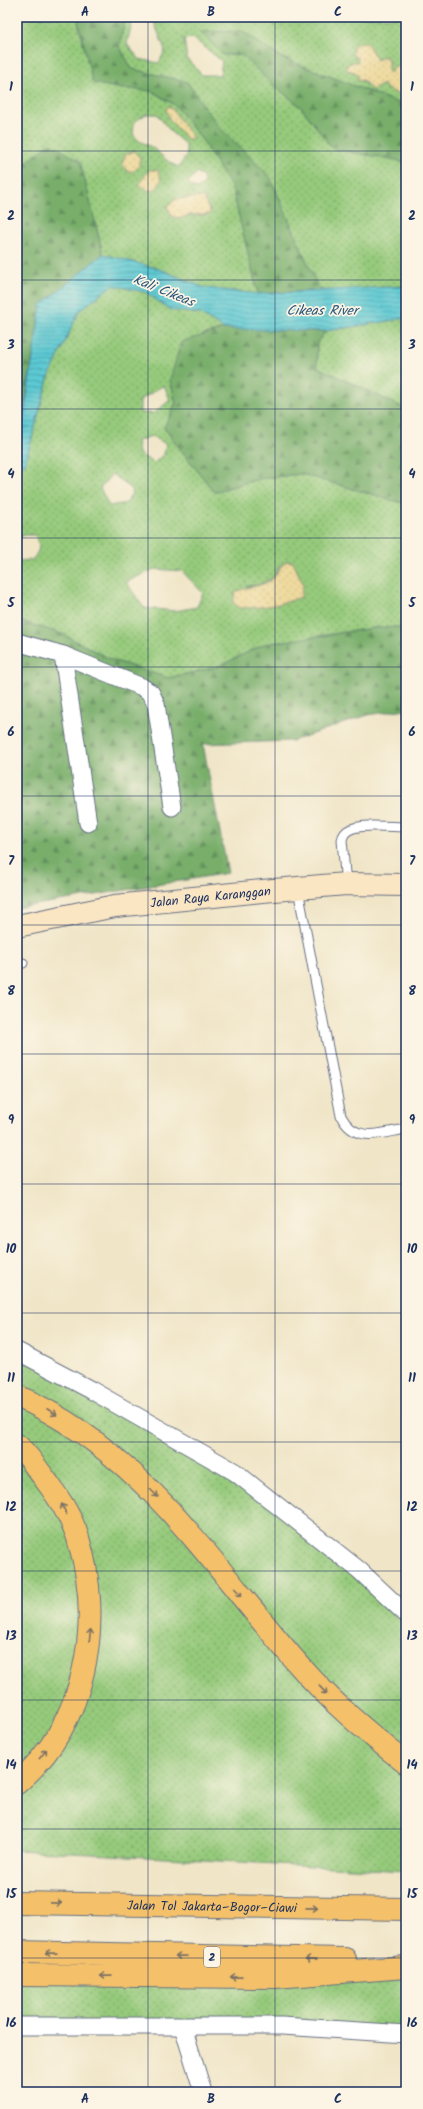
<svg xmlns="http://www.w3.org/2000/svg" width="423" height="2109" viewBox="0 0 423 2109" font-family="Kalam,sans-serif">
  <defs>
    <pattern id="grass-dots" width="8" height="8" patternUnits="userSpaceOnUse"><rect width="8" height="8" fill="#96ca7b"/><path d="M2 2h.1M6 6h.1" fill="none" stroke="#7aa468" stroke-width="1.8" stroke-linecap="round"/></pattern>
    <pattern id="forest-firs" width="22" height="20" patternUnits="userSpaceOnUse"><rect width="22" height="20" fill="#78ae6b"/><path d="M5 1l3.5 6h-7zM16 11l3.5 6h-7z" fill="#628e5b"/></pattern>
    <pattern id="sand-dots" width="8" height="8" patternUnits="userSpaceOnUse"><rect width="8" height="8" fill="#eeda9e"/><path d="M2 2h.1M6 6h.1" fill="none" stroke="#ccbb8a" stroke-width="1.8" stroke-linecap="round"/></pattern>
    <pattern id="water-rules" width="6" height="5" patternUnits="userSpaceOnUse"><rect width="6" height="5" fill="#5cc9d3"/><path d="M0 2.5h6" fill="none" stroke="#4ba4ae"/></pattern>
  </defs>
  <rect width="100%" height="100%" fill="#fcf5e5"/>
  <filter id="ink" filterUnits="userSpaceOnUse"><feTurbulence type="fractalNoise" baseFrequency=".025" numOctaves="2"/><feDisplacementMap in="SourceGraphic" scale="8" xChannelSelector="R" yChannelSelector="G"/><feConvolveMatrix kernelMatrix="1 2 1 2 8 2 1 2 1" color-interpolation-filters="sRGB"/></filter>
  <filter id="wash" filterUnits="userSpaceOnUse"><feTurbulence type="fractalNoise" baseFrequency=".012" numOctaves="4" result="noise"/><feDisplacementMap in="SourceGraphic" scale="16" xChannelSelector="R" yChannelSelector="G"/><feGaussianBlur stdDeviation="0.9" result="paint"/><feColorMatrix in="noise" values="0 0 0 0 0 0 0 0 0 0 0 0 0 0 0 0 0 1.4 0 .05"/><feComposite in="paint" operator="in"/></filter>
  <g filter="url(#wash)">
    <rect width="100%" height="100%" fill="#f0e5c7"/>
    <g fill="url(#grass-dots)" stroke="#587c6c" fill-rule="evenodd">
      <path d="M17,17h63l-2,5 15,60 24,6 34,3 24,14 27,35 30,48 26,106 -53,-6 -46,-19 -56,-15 -23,-93 -63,10zM146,114h11l14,18 14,12 2,10 -8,13c-13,-4 -18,-14 -28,-20 -9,-6 -11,-3 -18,-13l1,-12zM197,172l7,7 -1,6 -6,4 -6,-3 -3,-4zM203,197l8,16c-7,4 -12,1 -20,2 -9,2 -9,5 -19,1l-5,-9 9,-8z"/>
      <path d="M126,17h24l-17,1 -6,26 12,15 20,4 6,-13 -13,-33h254v66l-1,-13 -5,-3 -10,6 -3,-2 -1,-15 -9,4 -6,-11 -13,9 -1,5 -11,7 9,2 11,13 18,-1 9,8 13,6v8l-126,-49 -38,-26 -19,24h19l30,29 29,23 32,42 64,11 9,5v121l-69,5 -15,-1 -5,-5 -47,-108 -52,-51 -31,-44 -55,-13 -13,-23zM193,38l29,23 -2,14h-18l-15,-16 -3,-20z"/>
      <path d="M112,285l33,7 26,18 29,4 24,15 -22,6 -32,45 6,23 -12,25 50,64 44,-13 43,-5 105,30v123l-32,1 -109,16 -48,23 -49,11 -56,-18 -50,-26 -45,-14v-64l1,5 14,-1c8,-10 9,-13 3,-25h-11l-7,5v-72l8,-4 23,-85 31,-68zM164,385l6,15 -16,13h-14v-13zM152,436l14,8 -2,10 -10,9 -15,-9 -2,-13zM112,474l21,16 -6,13 -18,3 -9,-18zM287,561l6,1 10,22 -57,2 13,-1 14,-7 6,-11zM154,569l28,2 21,22 -6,14 -22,4 -31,-3 -18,-26z"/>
      <path d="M406,318v91l-89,-42v-25l9,-11z"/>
      <path d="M17,1351l218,121 171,142v257l-389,-21z"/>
      <path d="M406,1967v67l-389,-8v-51z"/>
    </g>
    <g fill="url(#forest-firs)" stroke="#4a6e64">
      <path d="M80,17h46l-7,29 13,23 55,13 31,44 52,51 47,108 5,5 -64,4 -26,-106 -30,-48 -27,-35 -23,-14 -35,-3 -24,-5 -15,-61z"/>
      <path d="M242,31l38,26 126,49v59l-9,-5 -64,-11 -32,-42 -29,-23 -30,-29h-19l-23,-23z"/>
      <path d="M50,143l30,18 23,93 -62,51 -21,130 -3,2v-266z"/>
      <path d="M224,329l102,2 -9,11v25l89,42v95l-105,-30 -43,5 -44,13 -50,-64 12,-25 -6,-23 11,-38z"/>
      <path d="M17,620l45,14 50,26 56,18 49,-11 48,-23 109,-16 32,-1v82l-38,6 -76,26 -89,3 25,129 -211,35z"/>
    </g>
    <g fill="url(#sand-dots)" stroke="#84847e">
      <path d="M359,43h8l10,17 9,-4 2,5v10l2,2 5,-6h6l4,3 1,28 -19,-9 -3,-5 -12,6 -9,-10 -6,1 1,-6 -3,-3 -9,-2 2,-6 6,-2h3l1,-4 -3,-1 -3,-5 2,-7z"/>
      <path d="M168,106l4,3 21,29 -6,1 -17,-19 -4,-10z"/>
      <path d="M134,151l6,7 -1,8 -5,5 -6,1 -6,-8 3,-9z"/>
      <path d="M149,170h9l3,11 -5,8 -7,2 -10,-7z"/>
      <path d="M203,197l8,16c-7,3 -12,1 -20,2 -10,2 -9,5 -19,1l-5,-9 9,-8z"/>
      <path d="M287,561l6,1 10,22 -2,13c-20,8 -40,11 -62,11l-6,-6 3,-10c11,-6 28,-5 37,-14 5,-6 6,-11 14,-17z"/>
    </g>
    <path fill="url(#water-rules)" stroke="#3c7c98" d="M103,254l56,15 46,19 53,6 148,-8v32l-80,13 -102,-2 -24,-15 -29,-4 -26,-18 -33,-7 -33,26 -31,68 -23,85 -8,4v-31l4,-2 20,-130z"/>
  </g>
  <g filter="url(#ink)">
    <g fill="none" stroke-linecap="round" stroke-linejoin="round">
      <g stroke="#666f83" stroke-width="11">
        <g id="lane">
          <path d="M346,884l-4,-44c1,-5 3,-8 7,-10 11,-7 43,-3 57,-3"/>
          <path d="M300,888v12l41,216c14,28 40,17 65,13"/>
          <path d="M17,965l6,-2"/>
        </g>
      </g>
      <g stroke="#666f83" stroke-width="19">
        <g id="street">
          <path d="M17,642l46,13 25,168"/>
          <path d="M63,655l79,32 9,6 5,11 16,103"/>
          <path d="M17,1351l74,39 144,82 124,98 47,44"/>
          <path d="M17,2026h265l124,8"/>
          <path d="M183,2027l20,65"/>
        </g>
      </g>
      <g stroke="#666f83" stroke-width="24">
        <g id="secondary">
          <path id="s1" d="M17,926l98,-20 147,-15 84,-7 60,1"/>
        </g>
      </g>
      <g stroke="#666f83" stroke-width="24">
        <g id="highway">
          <path d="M17,1396c125,54 195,170 282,269 32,37 69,68 107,98"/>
          <path d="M17,1445c10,8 17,20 25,30 14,19 29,40 36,63 26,84 9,186 -61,245"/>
          <path id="s2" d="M17,1903l389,6"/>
          <path d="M17,1952l328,7"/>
          <path d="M17,1975l258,2 131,-10"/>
        </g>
      </g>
      <use href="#lane" stroke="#fff" stroke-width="9"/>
      <use href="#street" stroke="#fff" stroke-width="17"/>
      <use href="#secondary" stroke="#fbe6c4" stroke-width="22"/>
      <use href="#highway" stroke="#f4c16b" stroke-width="22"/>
    </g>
    <defs><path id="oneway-shaft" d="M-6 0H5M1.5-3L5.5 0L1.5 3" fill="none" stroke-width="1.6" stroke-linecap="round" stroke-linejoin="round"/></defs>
    <g stroke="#7d7164">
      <use href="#oneway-shaft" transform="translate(52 1412) rotate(33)"/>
      <use href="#oneway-shaft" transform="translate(154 1493) rotate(45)"/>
      <use href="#oneway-shaft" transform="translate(64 1509) rotate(-116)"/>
      <use href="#oneway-shaft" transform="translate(238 1592) rotate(50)"/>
      <use href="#oneway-shaft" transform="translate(90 1635) rotate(-84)"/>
      <use href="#oneway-shaft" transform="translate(323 1690) rotate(47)"/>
      <use href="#oneway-shaft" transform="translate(43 1754) rotate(-52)"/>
      <use href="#oneway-shaft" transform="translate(56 1903) rotate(1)"/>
      <use href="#oneway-shaft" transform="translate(312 1908) rotate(1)"/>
      <use href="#oneway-shaft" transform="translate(51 1953) rotate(-179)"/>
      <use href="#oneway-shaft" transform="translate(181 1956) rotate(-179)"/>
      <use href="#oneway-shaft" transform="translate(311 1959) rotate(-179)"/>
      <use href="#oneway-shaft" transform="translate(106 1976) rotate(-179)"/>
      <use href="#oneway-shaft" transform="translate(236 1977) rotate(-179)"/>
    </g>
  </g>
  <path fill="none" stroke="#1b2f5e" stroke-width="1" stroke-opacity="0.55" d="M148,17v2075M275,17v2075M17,151h389M17,280h389M17,409h389M17,538h389M17,667h389M17,796h389M17,925h389M17,1054h389M17,1184h389M17,1313h389M17,1442h389M17,1571h389M17,1700h389M17,1829h389M17,1958h389"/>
  <g text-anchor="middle" stroke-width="3.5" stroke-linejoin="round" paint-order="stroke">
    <rect fill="#fcf5e5" stroke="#5e6a86" stroke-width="1" x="204" y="1947" width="16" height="20" rx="3"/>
    <g font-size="12" font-weight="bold" fill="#1b2f5e">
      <text x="212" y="1961">2</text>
    </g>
    <g font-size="13" fill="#1b2f5e" stroke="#fcf5e5">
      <text dy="5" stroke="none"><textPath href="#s1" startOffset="196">Jalan Raya Karanggan</textPath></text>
      <text dy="5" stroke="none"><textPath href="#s2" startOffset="195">Jalan Tol Jakarta–Bogor–Ciawi</textPath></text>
    </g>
    <g font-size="14" font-style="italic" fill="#2b567b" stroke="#fcf5e5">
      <text transform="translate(164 290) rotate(22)" y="5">Kali Cikeas</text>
      <text x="322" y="315">Cikeas River</text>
    </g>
  </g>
  <rect width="423" height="2109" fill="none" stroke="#fcf5e5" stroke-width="44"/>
  <rect x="22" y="22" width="379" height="2065" fill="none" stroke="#1b2f5e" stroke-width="1.5"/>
  <g font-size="13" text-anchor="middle" font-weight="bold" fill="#1b2f5e">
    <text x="85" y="16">A</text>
    <text x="211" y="16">B</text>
    <text x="338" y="16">C</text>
    <text x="11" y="91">1</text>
    <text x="412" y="91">1</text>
    <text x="11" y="220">2</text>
    <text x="412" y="220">2</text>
    <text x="11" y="349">3</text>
    <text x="412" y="349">3</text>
    <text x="11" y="478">4</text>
    <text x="412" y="478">4</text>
    <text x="11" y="607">5</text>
    <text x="412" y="607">5</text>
    <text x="11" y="736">6</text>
    <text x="412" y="736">6</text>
    <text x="11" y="865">7</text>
    <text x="412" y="865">7</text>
    <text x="11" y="995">8</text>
    <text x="412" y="995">8</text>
    <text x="11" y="1124">9</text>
    <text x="412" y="1124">9</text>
    <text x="11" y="1253">10</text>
    <text x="412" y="1253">10</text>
    <text x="11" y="1382">11</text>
    <text x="412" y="1382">11</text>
    <text x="11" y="1511">12</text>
    <text x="412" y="1511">12</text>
    <text x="11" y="1640">13</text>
    <text x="412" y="1640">13</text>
    <text x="11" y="1769">14</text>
    <text x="412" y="1769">14</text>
    <text x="11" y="1898">15</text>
    <text x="412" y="1898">15</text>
    <text x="11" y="2027">16</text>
    <text x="412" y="2027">16</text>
    <text x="85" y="2103">A</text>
    <text x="211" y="2103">B</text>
    <text x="338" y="2103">C</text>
  </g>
</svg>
